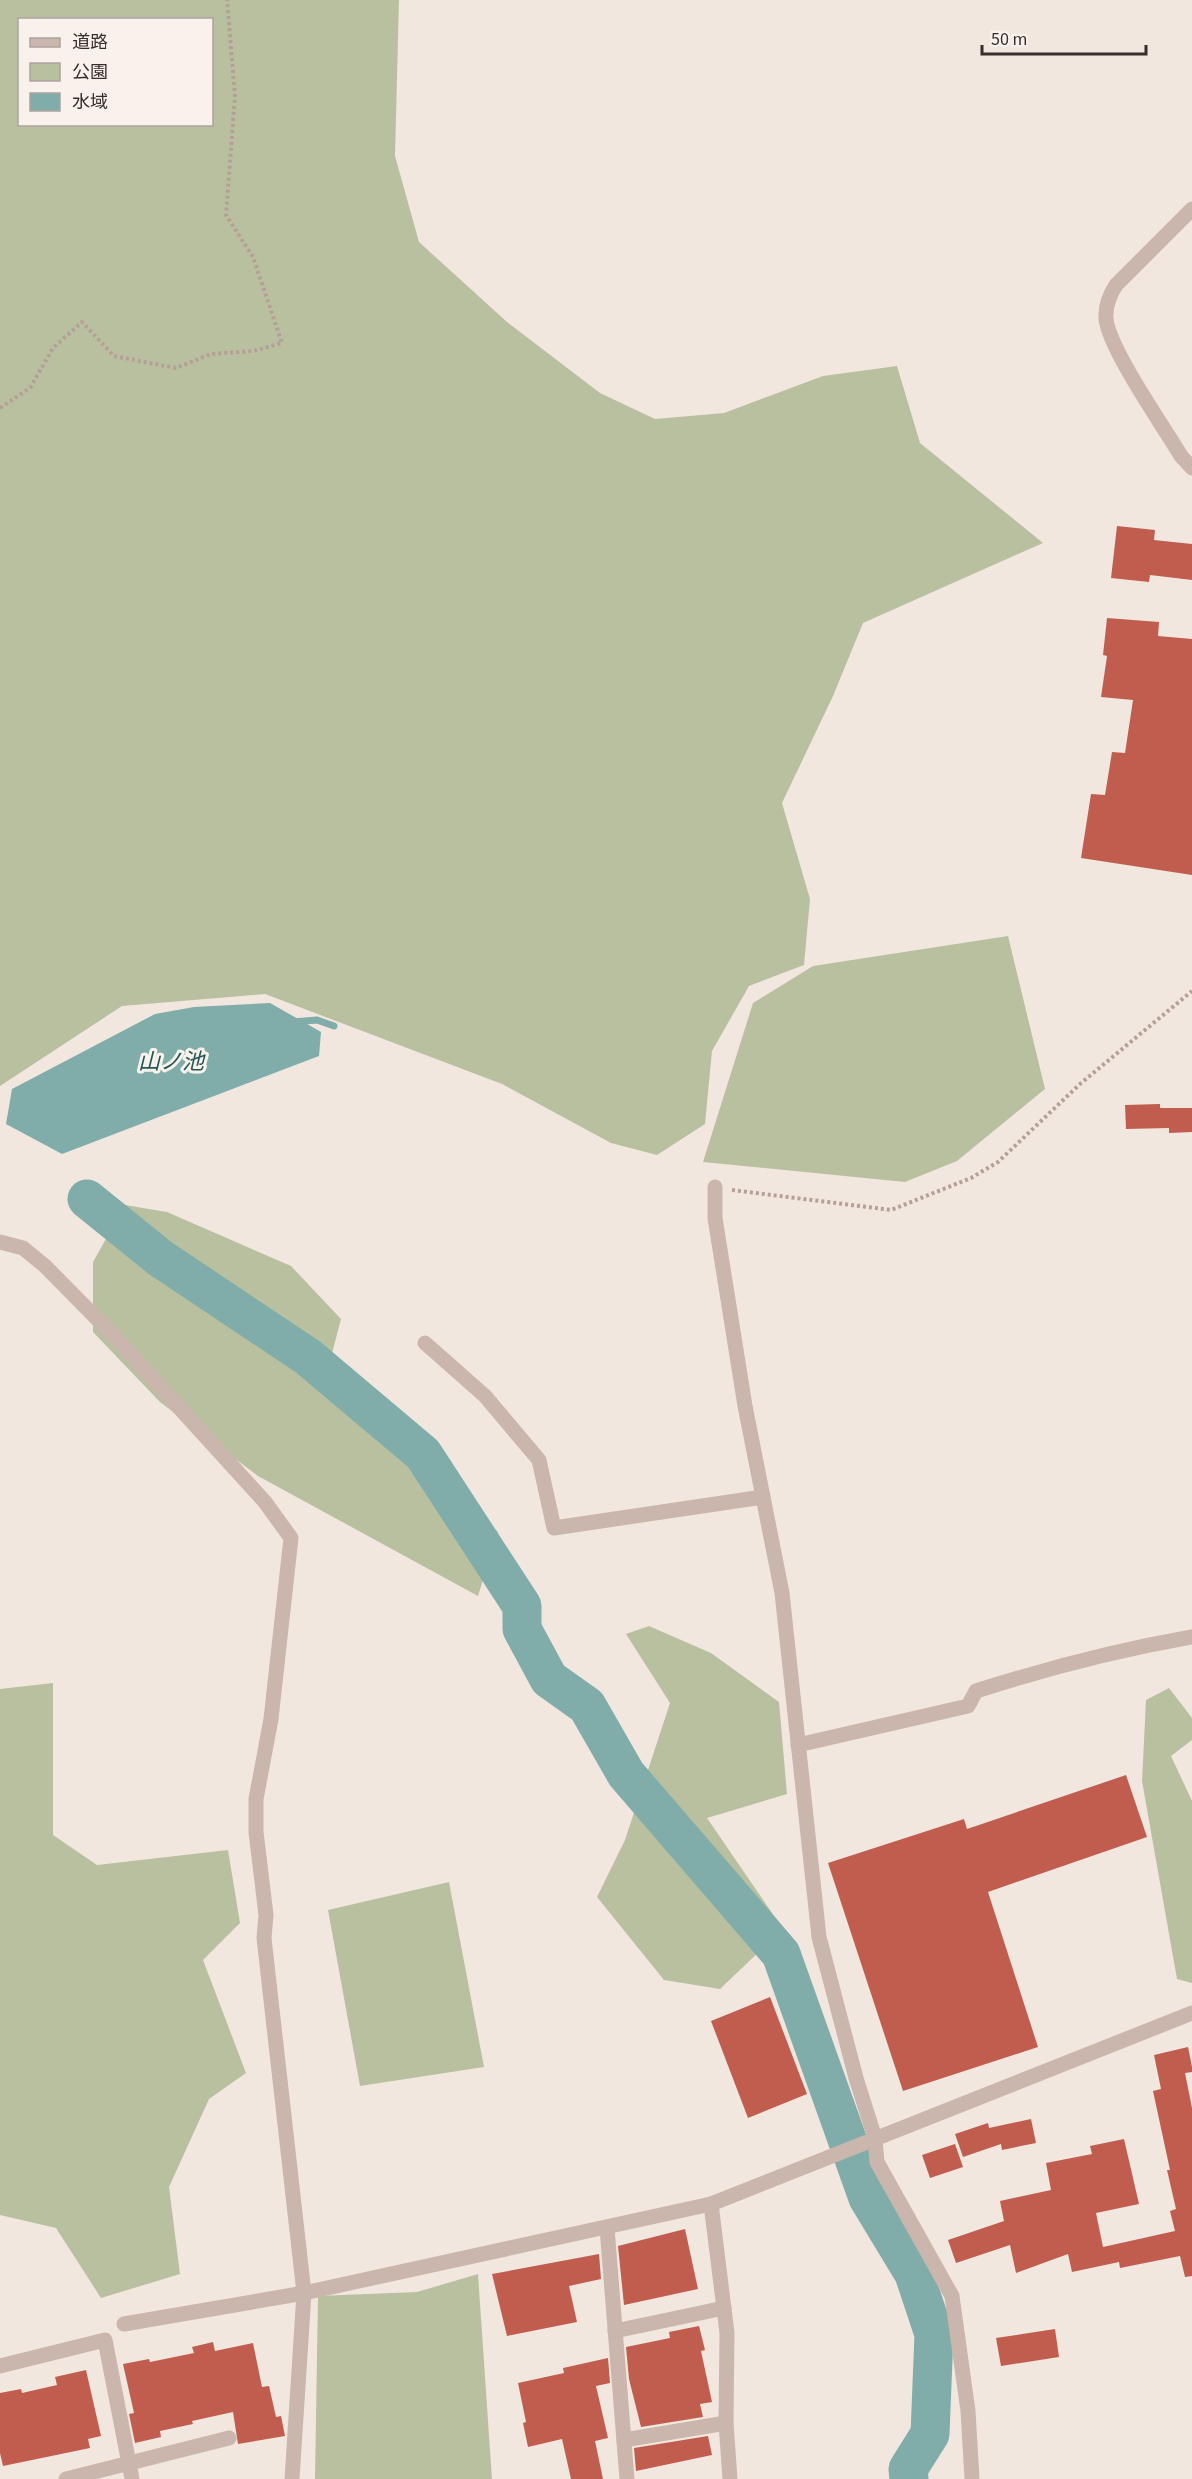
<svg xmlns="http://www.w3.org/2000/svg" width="1192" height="2479" viewBox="0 0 1192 2479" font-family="'Source Sans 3','Noto Sans JP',sans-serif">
  <rect width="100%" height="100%" fill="#f2e7df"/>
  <g fill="#b9c0a0" fill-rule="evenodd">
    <path d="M0,0h399l-4,156 24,86 88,80 93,71 55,26 69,-6 99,-37 74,-10 23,77 123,100 -180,80 -30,73 -51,107 28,96 -6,66 -55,21 -37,65 -7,73 -48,31 -46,-12 -109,-59 -237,-90 -143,12 -122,80zM20,20h192v104h-192z"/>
    <path d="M1008,936l37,153 -88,72 -52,21 -202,-20 50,-159 60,-37z"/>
    <path d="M125,1205l42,7 124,54 50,53 -16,61 173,152 -20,64 -220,-120 -98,-74 -67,-70v-70z"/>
    <path d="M649,1626l62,27 68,49 8,92 -80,24 76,111 -63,60 -56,-9 -67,-83 28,-57 45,-137 -44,-69z"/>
    <path d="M53,1683v152l44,30 131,-15 12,73 -37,37 43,113 -37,26 -40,88 11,87 -79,24 -45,-70 -56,-13v-526z"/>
    <path d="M1169,1688l23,30v22l-21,16 21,45v182l-15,-4 -35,-198 4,-81z"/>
    <path d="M449,1882l35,185 -124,19 -32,-176z"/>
    <path d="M478,2274l14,205h-177l3,-183 99,-4z"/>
  </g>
  <path fill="#80adaa" d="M270,1003l51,29 -2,24 -257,98 -56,-30 6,-35 143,-75 39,-7z"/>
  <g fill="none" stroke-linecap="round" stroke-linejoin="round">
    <path stroke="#80adaa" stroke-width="7" d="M292,1022l25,-2 17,6"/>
    <path stroke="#80adaa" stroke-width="39" d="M87,1199l73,59 148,99 115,97 99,152v23l27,50 38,27 39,68 155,180 87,244 46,76 20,60 -4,100 -22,35 1,10"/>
  </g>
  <g fill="#c05d4f">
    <path d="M1117,526l38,4 -1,10 38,4v36l-42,-5 -1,7 -38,-4z"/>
    <path d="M1107,618l52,4 -1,14 34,3v236l-111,-17 10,-64 14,1 7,-43 13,1 8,-53 -32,-3 6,-41 -4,-1z"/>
    <path d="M1160,1104v4h32v24l-23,1v-5l-43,1 -1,-24z"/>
    <path d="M1126,1775l21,62 -159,55 50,155 -135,44 -75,-228 136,-44 3,10z"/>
    <path d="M770,1997l37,97 -59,24 -37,-97z"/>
    <path d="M1188,2047l4,20v5l-7,1 7,35v168l-7,1 -5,-21 -60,12 -1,-6 -47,10 -4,-18 -52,19 -6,-28 -54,18 -8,-23 56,-19 -4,-20 51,-11 -5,-27 46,-9 -2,-8 34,-7 15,65 -43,9 7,34 72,-16 -5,-20 6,-2 -9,-39h3l-17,-79 8,-2 -7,-34z"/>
    <path d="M1031,2119l5,24 -34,7 -1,-6 -38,13 -8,-23 33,-11 1,5z"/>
    <path d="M955,2144l8,23 -33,11 -8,-23z"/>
    <path d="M685,2229l13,60 -74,16 -6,-59z"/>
    <path d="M599,2254l2,25 -32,7 8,36 -70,14 -15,-62z"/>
    <path d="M699,2326l6,24 -4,1 11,51 -12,2 3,13 -62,10 -12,-48 -3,-32 44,-9 -1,-6z"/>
    <path d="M1055,2329l4,28 -58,9 -5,-28z"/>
    <path d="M213,2342l2,9 38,-8 9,44 7,-1 7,31 5,-1 4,20 -47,8 -5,-32 -41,9 1,3 -33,7 1,6 -26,6 -6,-29 5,-1 -11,-49 26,-5 1,3 44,-9 -2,-6z"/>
    <path d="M608,2358l2,25 -14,3 12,52 -13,3 8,38h-32l-9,-40 -34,8 -5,-24 3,-1 -8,-39 46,-10 -1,-5z"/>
    <path d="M86,2370l15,66 -13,3 2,9 -87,18 -3,-13v-60l21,-4 1,4 35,-8 -2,-8z"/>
    <path d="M708,2436l4,19 -76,16 -2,-23z"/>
  </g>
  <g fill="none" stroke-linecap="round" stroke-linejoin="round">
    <g stroke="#b59f96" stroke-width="4" stroke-dasharray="3 3" stroke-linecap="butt">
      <path d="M0,408l30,-20 23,-40 29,-26 32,34 62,12 35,-14 42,-3 29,-8 -29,-86 -27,-42 9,-119 -8,-96"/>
      <path d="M732,1190l159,20 80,-32 27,-16 82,-78 112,-93"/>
    </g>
    <g stroke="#cab6ac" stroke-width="15">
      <path d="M1192,209l-76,76c-7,11 -11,21 -10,34 3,30 58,108 75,137l11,12"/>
      <path d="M715,1187v31l30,188 37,187 37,344 37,141 19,60 2,24 75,134 16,115 4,68"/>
      <path d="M0,1242l23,6 22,18 68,69 152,167 26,36 -20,181 -15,80v33l10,83 -2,23 40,355 -12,186"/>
      <path d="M425,1343l60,53 54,64 15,68 209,-31"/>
      <path d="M798,1745l170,-39 8,-15c72,-23 142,-41 216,-54"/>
      <path d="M711,2204l16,129 -1,90 4,56"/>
      <path d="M607,2228l20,251"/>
      <path d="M124,2324l180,-31 407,-89 481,-191"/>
      <path d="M615,2331l109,-23"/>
      <path d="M0,2366l105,-26 27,139"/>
      <path d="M624,2440l102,-17"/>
      <path d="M66,2479l163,-41"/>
    </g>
  </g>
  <g text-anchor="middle" stroke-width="6" stroke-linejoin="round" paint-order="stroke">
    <g font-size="22" font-style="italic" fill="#225754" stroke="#f9f1ec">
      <text x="171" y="1069">山ノ池</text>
    </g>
  </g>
  <rect x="18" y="18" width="195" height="108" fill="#f9f1ec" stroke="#aca39e" stroke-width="1.5"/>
  <rect x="30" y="38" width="30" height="9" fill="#cab6ac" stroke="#aca39e" stroke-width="1.5"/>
  <text x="72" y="48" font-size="18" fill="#382d2a">道路</text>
  <rect x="30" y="63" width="30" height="18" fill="#b9c0a0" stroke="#aca39e" stroke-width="1.5"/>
  <text x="72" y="78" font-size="18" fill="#382d2a">公園</text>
  <rect x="30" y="93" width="30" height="18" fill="#80adaa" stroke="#aca39e" stroke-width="1.5"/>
  <text x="72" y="108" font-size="18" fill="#382d2a">水域</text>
  <path d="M982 45v9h164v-9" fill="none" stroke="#382d2a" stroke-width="3"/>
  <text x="991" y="45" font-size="18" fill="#382d2a" stroke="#f9f1ec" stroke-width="4.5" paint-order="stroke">50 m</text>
</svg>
